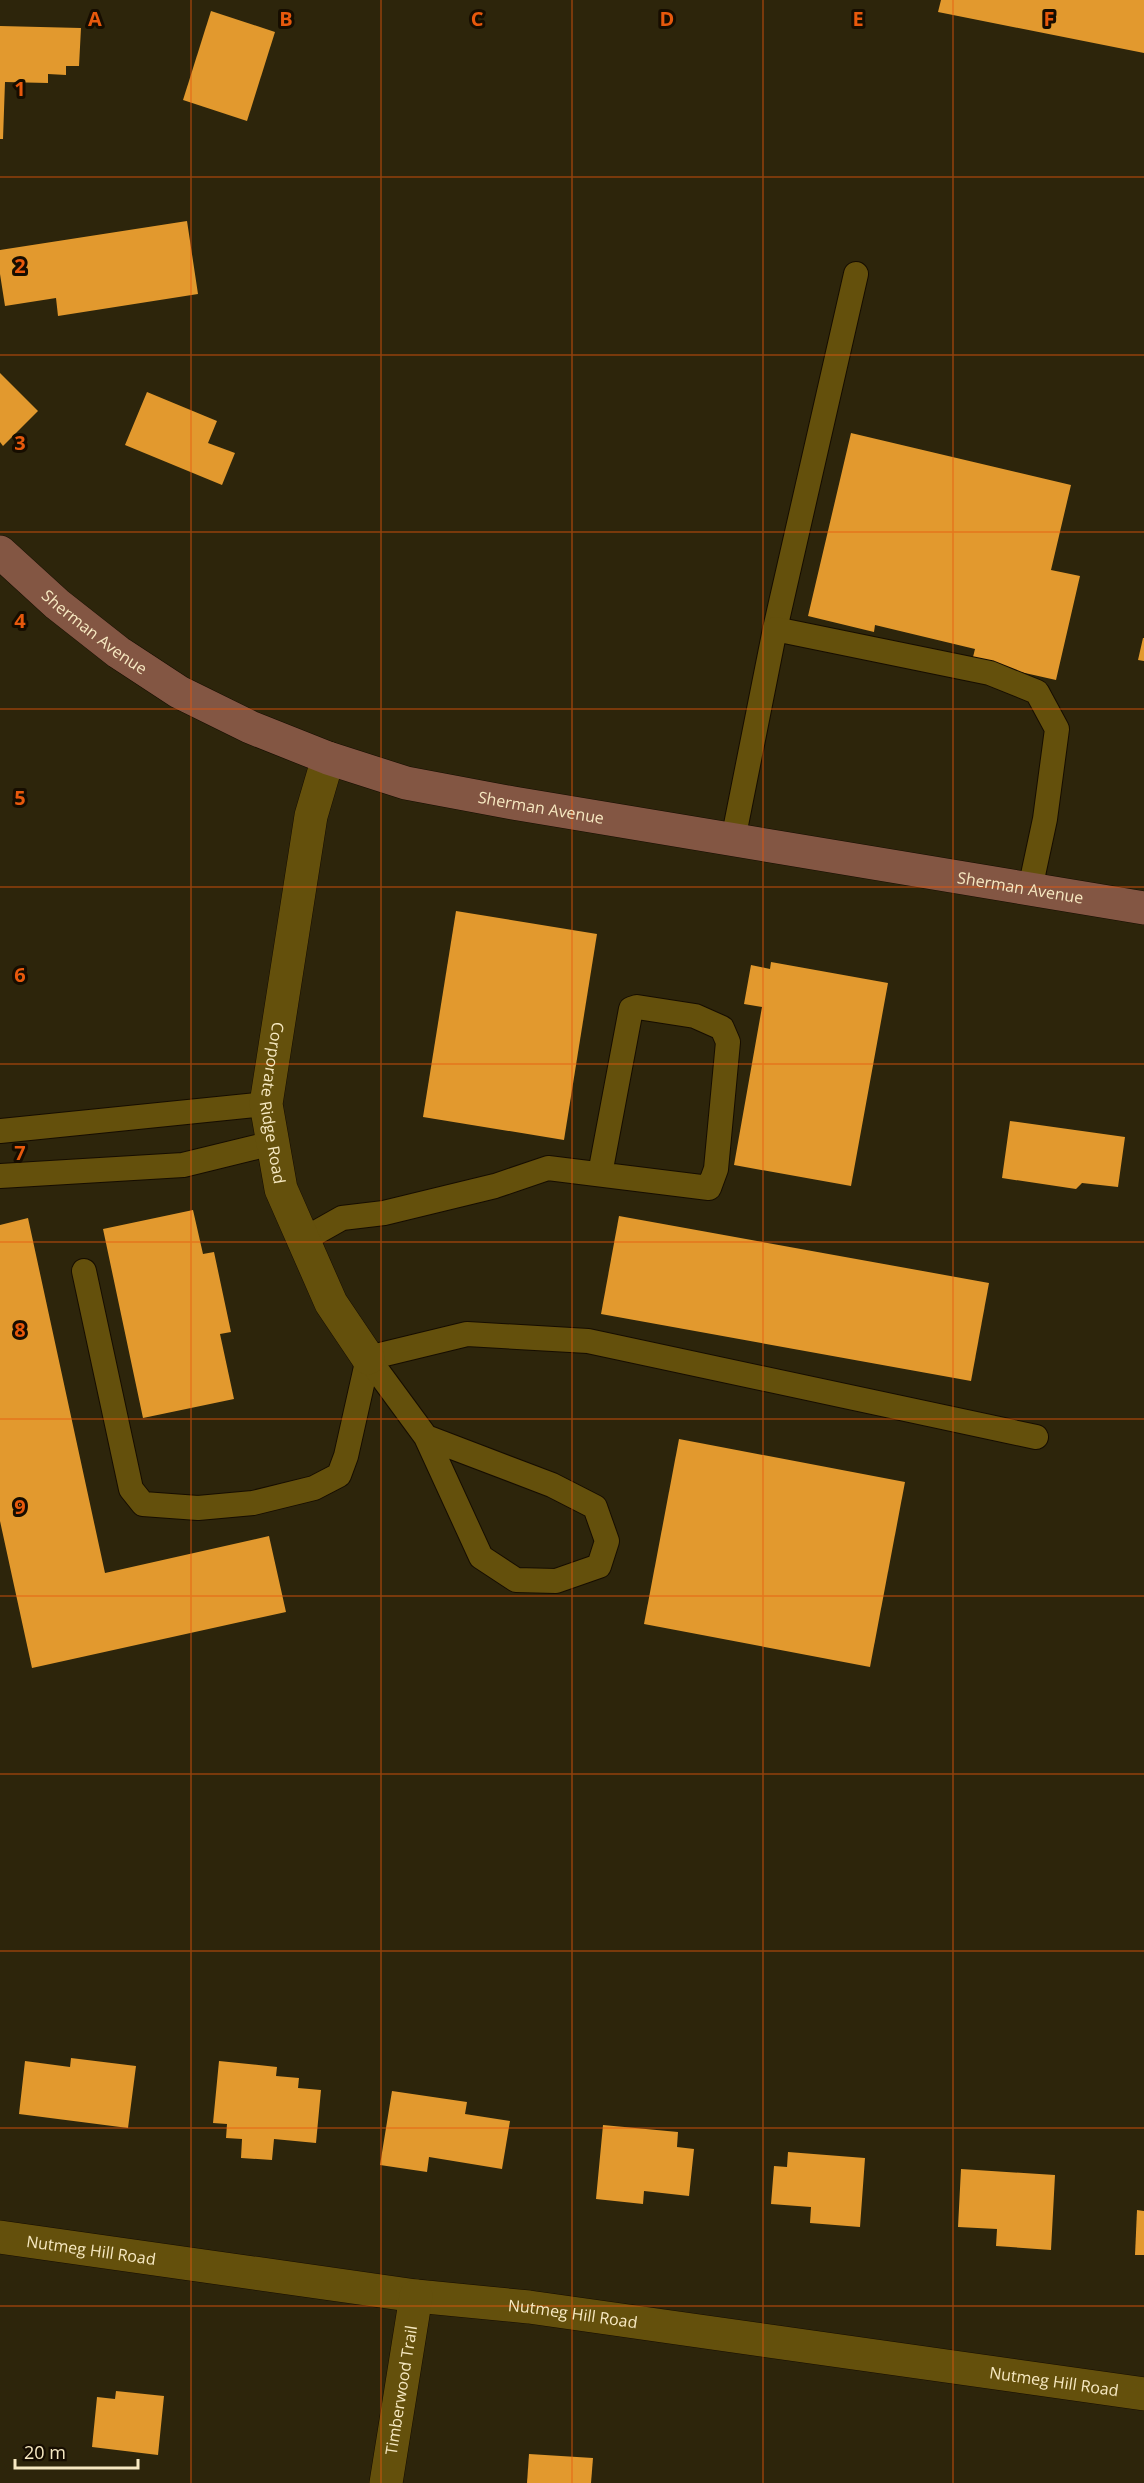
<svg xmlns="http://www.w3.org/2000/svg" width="1144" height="2483" viewBox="0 0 1144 2483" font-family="'Open Sans',sans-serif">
  <rect width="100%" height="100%" fill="#2d250b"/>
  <g fill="#e2992e">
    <path d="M941,0h203v53l-206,-41z"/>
    <path d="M211,11l64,21 -28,89 -64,-21z"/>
    <path d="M0,26l81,2 -2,38h-13v9l-18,-1v9l-43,-1 -2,57h-3z"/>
    <path d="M187,221l11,73 -140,22 -2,-18 -51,8 -5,-32v-24z"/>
    <path d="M0,373l38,38 -35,35 -3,-4z"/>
    <path d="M147,392l70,29 -9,22 27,10 -13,32 -97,-40z"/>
    <path d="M851,433l220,52 -20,85 29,6 -24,104 -84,-19 3,-12 -100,-24 -1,7 -66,-16z"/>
    <path d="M1143,638h1v23l-6,-1z"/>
    <path d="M456,911l141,23 -33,206 -141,-23z"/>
    <path d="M771,962l117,21 -37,203 -117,-21 28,-158 -18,-3 7,-39 19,4z"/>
    <path d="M1010,1121l115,16 -7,50 -36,-4 -6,6 -74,-11z"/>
    <path d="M193,1210l10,44 11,-2 17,80 -11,2 14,65 -91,19 -40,-189z"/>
    <path d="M619,1216l370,67 -18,98 -370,-67z"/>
    <path d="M28,1218l77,355 164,-37 17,76 -254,56 -32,-147v-296z"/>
    <path d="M679,1439l226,43 -35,185 -226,-43z"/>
    <path d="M71,2058l65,8 -8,62 -109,-14 6,-53 45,6z"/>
    <path d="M219,2061l58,6 -1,9 23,2 -1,10 23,2 -5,53 -42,-4 -2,21 -31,-2 1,-19 -16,-1 1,-14 -14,-1z"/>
    <path d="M392,2091l75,11 -2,12 45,7 -8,48 -73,-12 -2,15 -47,-7z"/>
    <path d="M603,2125l75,7 -1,15 17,2 -5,47 -45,-5 -1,13 -47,-5z"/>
    <path d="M788,2152l77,6 -5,69 -50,-4 1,-16 -40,-3 3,-38 13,1z"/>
    <path d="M961,2169l94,6 -4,75 -55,-4 1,-17 -39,-2z"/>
    <path d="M1137,2210l7,1v44h-9z"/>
    <path d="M116,2391l48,5 -6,59 -66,-8 5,-50 18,2z"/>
    <path d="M529,2454l64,4 -2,25h-64z"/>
  </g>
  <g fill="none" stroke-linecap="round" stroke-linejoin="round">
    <g stroke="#160d00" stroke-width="26">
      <g id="service">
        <path d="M775,629l81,-355"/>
        <path d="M733,840l42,-211 215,44 47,19 20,37 -12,90 -15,70"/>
        <path d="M0,1131l266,-27"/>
        <path d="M0,1176l183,-11 90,-22"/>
        <path d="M303,1240l39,-22 42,-5 111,-27 53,-18 161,20 7,-19 12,-127 -6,-14 -27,-12 -58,-9 -6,2 -31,165"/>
        <path d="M84,1271l47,218 12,15 55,4 55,-5 61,-15 25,-13 7,-19 22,-98"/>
        <path d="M368,1358l99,-24 121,7 448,96"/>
        <path d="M368,1358l58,79 55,120 35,23 40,1 43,-15 8,-25 -12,-34 -43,-22 -126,-48"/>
      </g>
    </g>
    <g stroke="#160d00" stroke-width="34">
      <g id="minor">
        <path id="s1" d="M328,758l-17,58 -45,288 15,85 50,114 37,55"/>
        <path id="s2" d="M0,2237l416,59 113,11 615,87"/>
        <path id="s3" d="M386,2483l30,-187"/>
      </g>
    </g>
    <g stroke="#160d00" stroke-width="34">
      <g id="secondary">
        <path id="s4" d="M0,552l57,52 61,48 61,40 71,35 78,31 78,25 107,20 631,105"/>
      </g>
    </g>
    <use href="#service" stroke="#64500c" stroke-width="24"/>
    <use href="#minor" stroke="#64500c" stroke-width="33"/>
    <use href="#secondary" stroke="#835643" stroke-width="33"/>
  </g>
  <path fill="none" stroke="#e8590c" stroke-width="1.5" stroke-opacity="0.55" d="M191,0v2483M381,0v2483M572,0v2483M763,0v2483M953,0v2483M0,177h1144M0,355h1144M0,532h1144M0,709h1144M0,887h1144M0,1064h1144M0,1242h1144M0,1419h1144M0,1596h1144M0,1774h1144M0,1951h1144M0,2128h1144M0,2306h1144"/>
  <g text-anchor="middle" stroke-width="6" stroke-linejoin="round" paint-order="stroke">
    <g font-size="16" fill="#f7e9c2" stroke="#160d00">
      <text dy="6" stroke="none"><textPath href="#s4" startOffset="124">Sherman Avenue</textPath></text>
      <text dy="6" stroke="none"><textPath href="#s4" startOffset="610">Sherman Avenue</textPath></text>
      <text dy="6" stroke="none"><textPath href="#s4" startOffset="1096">Sherman Avenue</textPath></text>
      <text dy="6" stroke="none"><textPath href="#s1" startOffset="351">Corporate Ridge Road</textPath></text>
      <text dy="6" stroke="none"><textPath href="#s2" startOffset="92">Nutmeg Hill Road</textPath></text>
      <text dy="6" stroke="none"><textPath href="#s2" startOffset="578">Nutmeg Hill Road</textPath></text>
      <text dy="6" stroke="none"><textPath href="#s2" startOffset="1064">Nutmeg Hill Road</textPath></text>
      <text dy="6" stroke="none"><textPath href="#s3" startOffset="94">Timberwood Trail</textPath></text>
    </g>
  </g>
  <g font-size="20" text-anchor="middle" font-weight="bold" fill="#e8590c" stroke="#160d00" stroke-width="6" stroke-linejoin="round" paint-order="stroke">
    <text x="95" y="26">A</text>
    <text x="286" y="26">B</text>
    <text x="477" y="26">C</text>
    <text x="667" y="26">D</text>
    <text x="858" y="26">E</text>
    <text x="1049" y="26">F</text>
    <text x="20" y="96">1</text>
    <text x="20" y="273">2</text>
    <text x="20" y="450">3</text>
    <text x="20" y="628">4</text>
    <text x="20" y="805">5</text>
    <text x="20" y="982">6</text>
    <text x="20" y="1160">7</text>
    <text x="20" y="1337">8</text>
    <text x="20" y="1514">9</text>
  </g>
  <path d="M15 2459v9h123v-9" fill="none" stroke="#f7e9c2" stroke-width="3"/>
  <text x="24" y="2459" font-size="18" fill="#f7e9c2" stroke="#160d00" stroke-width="4.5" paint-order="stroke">20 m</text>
</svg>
